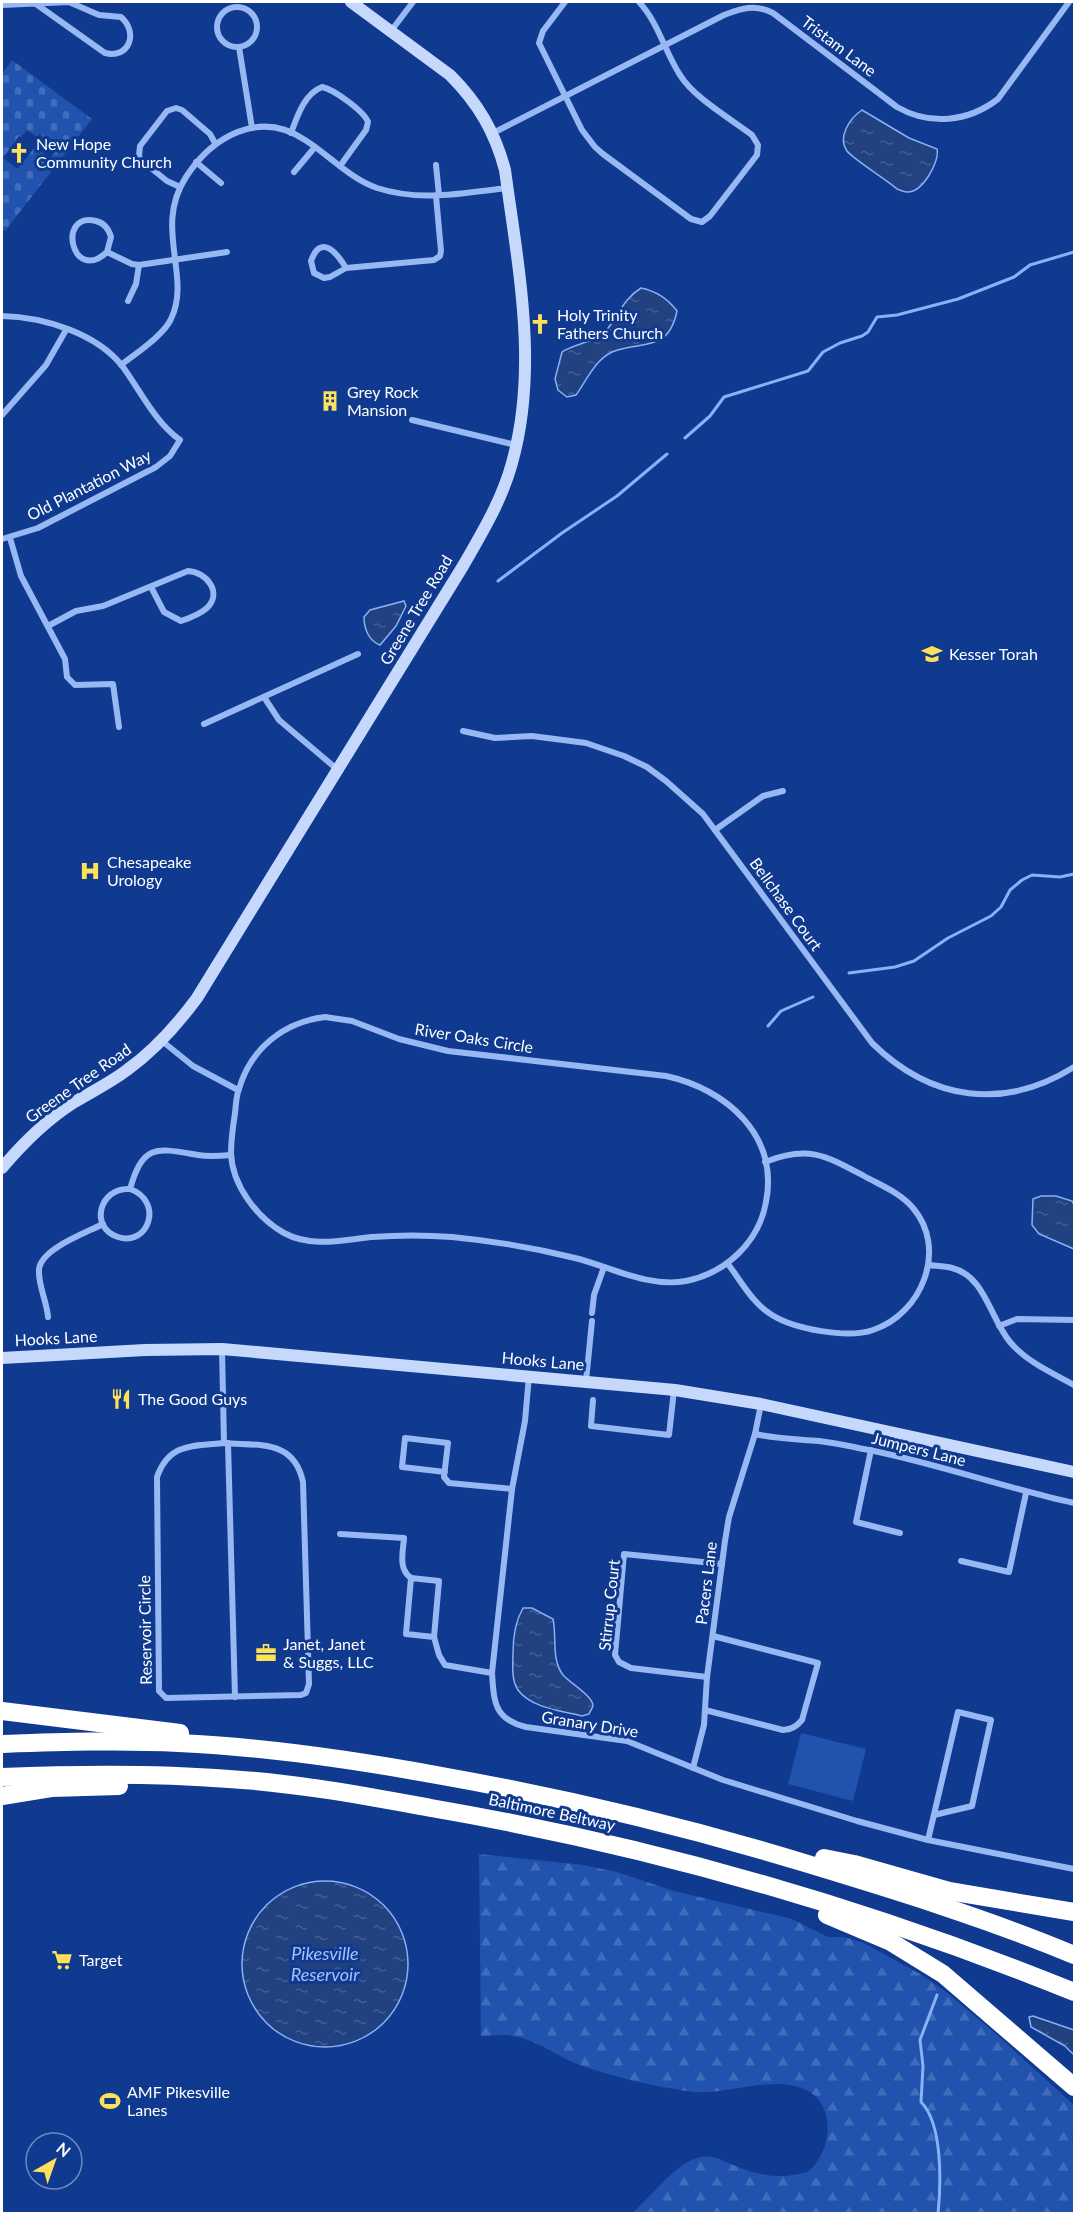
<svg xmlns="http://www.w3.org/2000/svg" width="1076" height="2215" viewBox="0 0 1076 2215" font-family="Lato,sans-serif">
  <defs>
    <pattern id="forest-firs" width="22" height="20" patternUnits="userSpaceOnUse" patternTransform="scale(1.5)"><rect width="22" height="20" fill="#2052ae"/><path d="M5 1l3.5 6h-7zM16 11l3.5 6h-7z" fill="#416cba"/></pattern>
    <pattern id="cemetery-stones" width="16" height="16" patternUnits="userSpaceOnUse" patternTransform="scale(1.5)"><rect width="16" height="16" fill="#2052ae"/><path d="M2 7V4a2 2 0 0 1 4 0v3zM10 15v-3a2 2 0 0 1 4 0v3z" fill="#416cba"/></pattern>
    <pattern id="water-ripples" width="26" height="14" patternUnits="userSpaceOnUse" patternTransform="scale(1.5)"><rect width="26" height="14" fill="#214181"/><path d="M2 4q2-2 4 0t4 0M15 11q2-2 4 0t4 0" fill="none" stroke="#425e94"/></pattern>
  </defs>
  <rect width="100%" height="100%" fill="#0f3a8f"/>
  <path fill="url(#forest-firs)" d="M479,1854l104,11 34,7 57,19 118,28 36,18h16l20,6 56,31 25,17 50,42 79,72v29l-2,2 2,4v73h-442c19,-15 41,-48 65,-55 16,-5 25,3 39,8 19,8 41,13 62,8 4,-1 9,-1 12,-4 23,-21 26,-68 -6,-81 -32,-14 -76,6 -109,3 -35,-4 -82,-15 -115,-27 -22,-8 -43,-25 -67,-29 -9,-2 -22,0 -32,0z"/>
  <path fill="url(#cemetery-stones)" fill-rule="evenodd" d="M12,60l80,59 -87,112 -3,-2v-155zM27,130l10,7 2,-3 19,14 -8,10 -15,-11 -17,22 -15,-11 16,-22 2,1z"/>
  <path fill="#2052ae" d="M801,1733l65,16 -13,52 -65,-17z"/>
  <g fill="url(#water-ripples)" stroke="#88b1f7" stroke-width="1.5">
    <path d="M862,110l47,28 28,11c3,13 -15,44 -30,43 -4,0 -7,-2 -10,-3 -10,-9 -44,-30 -50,-38 -10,-14 3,-33 15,-41z"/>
    <path d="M641,288c15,3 27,11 36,23 -9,43 -36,29 -65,41 -17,8 -26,29 -36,43l-9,2 -9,-7 -3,-11 7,-27c12,-8 33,-10 43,-20 13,-15 18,-33 36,-44z"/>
    <path d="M404,601l2,5 -10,20 -16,19c-11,-4 -16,-16 -16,-28l6,-7z"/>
    <path d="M1041,1196h15l16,5 2,4v44l-35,-15 -7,-9 1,-26z"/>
    <path d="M523,1608h9l21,11c4,19 -2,40 10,56 7,8 30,21 30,31 -1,3 -3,5 -4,8l-7,2c-20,-5 -51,-8 -64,-26 -7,-10 -5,-25 -5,-37 0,-15 2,-31 10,-45z"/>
    <circle cx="325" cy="1964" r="83"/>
    <path d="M1033,2016l41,14v25l-9,-9 -34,-19 -2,-10z"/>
  </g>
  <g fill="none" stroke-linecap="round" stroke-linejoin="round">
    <g stroke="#88b1f7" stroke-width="3">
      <path d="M685,438l25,-22 14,-19 84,-26 15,-19 17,-9 22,-7 6,-4 9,-15 20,-2 61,-16 56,-22 16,-12 44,-13"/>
      <path d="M498,581l64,-48 55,-37 50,-42"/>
      <path d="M849,973l46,-6 19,-6 34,-23 43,-22 10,-9 9,-17 12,-10 10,-5 28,2 14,-3"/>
      <path d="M768,1026l13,-15 32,-14"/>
      <path d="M937,1995l-17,45 3,26 -2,36c22,22 20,82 17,112"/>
    </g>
    <g stroke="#97b8f3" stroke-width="6">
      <path d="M565,2l-22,29 -4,12 43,87 13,17 8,7 88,65 11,3 8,-6 47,-61 1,-10 -6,-10c-21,-16 -59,-38 -72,-60 -15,-23 -22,-53 -41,-73"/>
      <path d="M2,5l67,-3 30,13 22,2c18,16 8,42 -16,36l-69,-49"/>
      <circle cx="237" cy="27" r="20"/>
      <path d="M391,31l22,-29"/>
      <path d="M239,47l13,81"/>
      <path d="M291,133c6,-16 13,-39 31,-46 11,2 42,24 46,35l-2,8 -26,36"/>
      <path d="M493,133l231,-118c18,-7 31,-11 49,-2l124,94c33,19 71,15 101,-8l71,-97"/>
      <path d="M196,162l25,21"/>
      <path d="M436,165l3,30"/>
      <path d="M294,172l21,-25"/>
      <path d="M180,187l-13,-6 -26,-21 -2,-4 1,-10 27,-35 9,-3 6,2 28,24 5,9"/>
      <path d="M107,252l4,-15c-2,-7 -7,-14 -15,-16 -40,-10 -24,64 11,31l25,12 7,1 88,-13"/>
      <path d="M346,268c-9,-15 -25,-35 -35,-7l3,12 10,5 6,-1 16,-9 88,-8 6,-4 1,-5 -5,-55"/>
      <path d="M128,301l8,-17 3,-19"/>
      <path d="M2,316c41,1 95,17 121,51 18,25 32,55 57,73l-10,16 -14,11 -118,61 -36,11"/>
      <path d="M121,365c14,-11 43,-30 50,-46 21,-43 -18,-91 15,-142 26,-40 73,-68 119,-37 24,15 44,38 72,48 43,14 86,5 130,0"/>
      <path d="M2,415l44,-50 20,-35"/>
      <path d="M412,420l104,25"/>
      <path d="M10,538l11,38 44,83 2,18 8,8 38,-1 6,43"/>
      <path d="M48,626l28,-15 27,-5 85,-35c18,1 35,21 19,37 -7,6 -17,10 -26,13l-17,-9 -13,-25"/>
      <path d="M264,697l15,23 59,50"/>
      <path d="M204,724l154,-70"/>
      <path d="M463,731l32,7 37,-2 54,7 38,13 23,11 19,14 37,33 169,229c59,58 132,68 202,24"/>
      <path d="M715,830l48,-34 20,-5"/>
      <path d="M325,1017l27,4 47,18 49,12 218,25c60,13 113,59 100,126 -7,40 -40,71 -80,79 -38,7 -75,-14 -111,-23 -40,-10 -82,-17 -123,-21 -26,-2 -54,-2 -80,0 -30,3 -60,11 -88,-4 -27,-15 -52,-48 -53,-80 0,-13 2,-27 4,-40 1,-8 1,-17 4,-24 12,-41 45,-67 86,-72z"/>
      <path d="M162,1041l31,25 45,24"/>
      <path d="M130,1189c34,12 19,58 -12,48 -29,-9 -19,-50 12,-48 13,-46 27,-41 68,-34 11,2 22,1 33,0"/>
      <path d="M728,1264c13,17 25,40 44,51 22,14 76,24 101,15 49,-16 75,-81 40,-122 -12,-15 -33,-23 -49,-32 -39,-21 -56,-31 -99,-14"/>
      <path d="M929,1265c7,1 15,1 23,3 33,8 38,50 58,74 17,20 42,31 64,43"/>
      <path d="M592,1313l2,-18 10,-28"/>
      <path d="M48,1317c-1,-15 -10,-32 -9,-47 1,-21 47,-37 64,-46"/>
      <path d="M999,1326l18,-7 57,1"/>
      <path d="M222,1349l2,94"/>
      <path d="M529,1376l-4,45 -13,68 -20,184c2,29 2,46 34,54l101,14 96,39 134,41 71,19 146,29"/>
      <path d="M586,1381l6,-60"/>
      <path d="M593,1400l-2,26 78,9 5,-45"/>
      <path d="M755,1434c22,5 42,5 64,7 17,2 34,6 50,9 70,14 136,38 205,53"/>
      <path d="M224,1443c35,3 70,-4 79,39l6,202 -3,9 -5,2 -135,3 -7,-7 -2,-214c12,-34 36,-31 67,-34z"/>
      <path d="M228,1443l7,254"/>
      <path d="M871,1450l-15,72 44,11"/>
      <path d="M445,1472l-43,-5 3,-29 43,5 -4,34 5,6 63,6"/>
      <path d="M340,1534l64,4c-1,14 -6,31 7,40"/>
      <path d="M961,1561l48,11 17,-79"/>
      <path d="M434,1637l5,-56 -28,-3 -5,56 28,3 5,18 6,10 47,8"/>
      <path d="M707,1677l-76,-9 -12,-6 -4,-7 9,-101 98,10"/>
      <path d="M705,1710l78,20c9,-1 13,-3 19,-10l16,-57 -105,-27"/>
      <path d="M693,1768l11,-43 3,-48 18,-136 4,-24 26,-83 6,-30"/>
      <path d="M928,1840l30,-128 33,8 -19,86 -38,9"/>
    </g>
    <g stroke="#c6d9fd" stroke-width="12">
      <path d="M2,1168c21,-25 43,-47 71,-65 18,-11 37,-20 54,-33 28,-20 50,-45 70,-72l266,-432c19,-33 39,-66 49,-103 27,-96 6,-196 -7,-293 -10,-38 -27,-67 -55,-95l-99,-73"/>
      <path d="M2,1358l143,-8 77,-1 453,41 86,14 313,68"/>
    </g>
    <g stroke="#fff" stroke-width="18">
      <path d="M2,1711l178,22"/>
      <path d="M2,1744c59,-2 117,-4 177,-1 88,4 176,17 263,33 124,22 245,51 366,88 89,27 180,55 266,91"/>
      <path d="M2,1777c75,-3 151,-4 227,2 67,4 136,17 202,29 221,38 436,100 643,184"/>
      <path d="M2,1796l49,-8 68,-2"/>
      <path d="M824,1858l30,6 95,27 125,21"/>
      <path d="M827,1915l64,27 52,32 131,113"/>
    </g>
  </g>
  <defs>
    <g id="church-bare" transform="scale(1.62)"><path d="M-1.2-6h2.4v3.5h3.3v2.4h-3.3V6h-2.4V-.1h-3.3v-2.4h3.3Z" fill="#ffe059" stroke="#0f3a8f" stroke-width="2.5" paint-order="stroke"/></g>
    <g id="building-bare" transform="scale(1.62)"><path d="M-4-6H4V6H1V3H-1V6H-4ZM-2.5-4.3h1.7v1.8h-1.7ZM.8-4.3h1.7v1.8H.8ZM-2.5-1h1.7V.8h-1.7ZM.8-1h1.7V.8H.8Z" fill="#ffe059" stroke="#0f3a8f" stroke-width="2.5" paint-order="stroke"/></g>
    <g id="school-bare" transform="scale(1.62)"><path d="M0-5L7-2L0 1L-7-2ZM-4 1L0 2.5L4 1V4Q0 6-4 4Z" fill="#ffe059" stroke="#0f3a8f" stroke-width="2.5" paint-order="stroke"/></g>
    <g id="hospital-bare" transform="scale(1.62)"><path d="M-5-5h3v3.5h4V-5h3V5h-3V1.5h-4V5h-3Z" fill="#ffe059" stroke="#0f3a8f" stroke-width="2.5" paint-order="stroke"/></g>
    <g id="restaurant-bare" transform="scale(1.62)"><path d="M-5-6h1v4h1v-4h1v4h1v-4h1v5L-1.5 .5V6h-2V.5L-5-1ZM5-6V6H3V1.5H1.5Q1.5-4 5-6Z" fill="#ffe059" stroke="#0f3a8f" stroke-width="2.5" paint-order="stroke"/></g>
    <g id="office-bare" transform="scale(1.62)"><path d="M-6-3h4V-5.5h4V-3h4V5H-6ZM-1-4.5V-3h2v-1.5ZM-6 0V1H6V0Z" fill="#ffe059" stroke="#0f3a8f" stroke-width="2.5" paint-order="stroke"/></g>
    <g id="supermarket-bare" transform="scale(1.62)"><path d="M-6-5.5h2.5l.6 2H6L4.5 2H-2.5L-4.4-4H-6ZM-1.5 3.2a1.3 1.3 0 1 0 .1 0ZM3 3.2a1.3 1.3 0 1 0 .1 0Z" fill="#ffe059" stroke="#0f3a8f" stroke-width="2.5" paint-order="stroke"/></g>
    <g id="stadium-bare" transform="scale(1.62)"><path d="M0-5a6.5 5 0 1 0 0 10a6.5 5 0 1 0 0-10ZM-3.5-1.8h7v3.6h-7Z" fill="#ffe059" stroke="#0f3a8f" stroke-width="2.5" paint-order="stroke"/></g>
  </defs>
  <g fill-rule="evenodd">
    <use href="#church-bare" x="19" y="153"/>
    <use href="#church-bare" x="540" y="324"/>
    <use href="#building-bare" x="330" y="401"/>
    <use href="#school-bare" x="932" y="654"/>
    <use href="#hospital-bare" x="90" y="871"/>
    <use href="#restaurant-bare" x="121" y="1399"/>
    <use href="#office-bare" x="266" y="1653"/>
    <use href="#supermarket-bare" x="62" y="1960"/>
    <use href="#stadium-bare" x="110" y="2101"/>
  </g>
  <g text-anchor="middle" stroke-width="6" stroke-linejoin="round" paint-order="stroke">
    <g font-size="16" fill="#fff" stroke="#0f3a8f">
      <text transform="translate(839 46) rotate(37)" y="6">Tristam Lane</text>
      <text transform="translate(89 485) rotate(-27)" y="6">Old Plantation Way</text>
      <text transform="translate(416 610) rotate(-59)" y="6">Greene Tree Road</text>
      <text transform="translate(786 904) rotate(54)" y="6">Bellchase Court</text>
      <text transform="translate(474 1038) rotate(9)" y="6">River Oaks Circle</text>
      <text transform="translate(78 1083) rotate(-35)" y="6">Greene Tree Road</text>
      <text transform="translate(56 1338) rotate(-3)" y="6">Hooks Lane</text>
      <text transform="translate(543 1361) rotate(5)" y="6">Hooks Lane</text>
      <text transform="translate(919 1449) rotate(14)" y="6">Jumpers Lane</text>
      <text transform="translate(706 1583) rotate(-83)" y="6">Pacers Lane</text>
      <text transform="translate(609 1605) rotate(-84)" y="6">Stirrup Court</text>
      <text transform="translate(145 1630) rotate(-91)" y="6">Reservoir Circle</text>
      <text transform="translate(590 1724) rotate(9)" y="6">Granary Drive</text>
      <text transform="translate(552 1812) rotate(12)" y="6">Baltimore Beltway</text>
    </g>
    <g font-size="16" fill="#fff" stroke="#0f3a8f" text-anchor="start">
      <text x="36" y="150">New Hope<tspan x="36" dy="18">Community Church</tspan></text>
      <text x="557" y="321">Holy Trinity<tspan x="557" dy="18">Fathers Church</tspan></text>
      <text x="347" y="398">Grey Rock<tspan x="347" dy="18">Mansion</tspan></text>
      <text x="949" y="660">Kesser Torah</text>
      <text x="107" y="868">Chesapeake<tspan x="107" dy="18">Urology</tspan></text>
      <text x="138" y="1405">The Good Guys</text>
      <text x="283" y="1650">Janet, Janet<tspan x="283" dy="18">&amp; Suggs, LLC</tspan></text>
      <text x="79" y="1966">Target</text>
      <text x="127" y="2098">AMF Pikesville<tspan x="127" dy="18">Lanes</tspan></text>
    </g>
    <g font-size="18" font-style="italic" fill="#a3c2fa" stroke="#0f3a8f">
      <text x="325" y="1960">Pikesville<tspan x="325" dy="21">Reservoir</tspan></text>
    </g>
  </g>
  <rect width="1076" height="2215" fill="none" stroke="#ffffff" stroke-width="6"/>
  <g transform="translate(54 2161) rotate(40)"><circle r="28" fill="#0f3a8f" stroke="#6f89bc" stroke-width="1.5"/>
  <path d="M0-4.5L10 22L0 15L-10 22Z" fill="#ffe059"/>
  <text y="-9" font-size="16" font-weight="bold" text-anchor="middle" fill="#ffffff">N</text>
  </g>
</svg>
